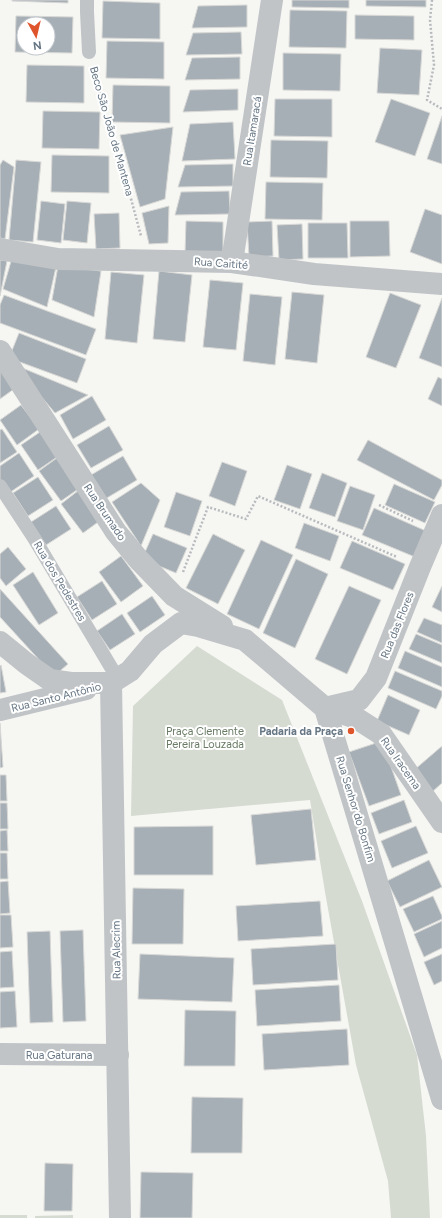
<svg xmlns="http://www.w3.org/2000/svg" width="442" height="1218" viewBox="0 0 442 1218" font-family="Figtree,sans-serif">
  <rect width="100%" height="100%" fill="#f6f6f3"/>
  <g fill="#d6dbd2">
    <path d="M197,646l85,54 80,201 55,154 9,81 4,82h-39l-3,-37 -32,-116 -31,-173 -15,-92 -179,16 2,-110z"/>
    <rect x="0" y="1215" width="27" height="3"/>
    <path d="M73,1215v3h-38v-2z"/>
  </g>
  <g fill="#a6afb5" stroke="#d8d8d6" fill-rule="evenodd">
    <path d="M12,0h56v3l-56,-2z"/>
    <path d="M292,0h57v8l-57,-1z"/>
    <path d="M366,0h60v7l-60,-1z"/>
    <path d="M103,1l57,2v36l-58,-1z"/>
    <path d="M247,5v22l-55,1 6,-22z"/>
    <path d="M290,10l57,1 -1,37 -57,-1z"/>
    <path d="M355,15l59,1v24l-59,-1z"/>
    <path d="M16,16l57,1 -1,36 -57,-1zM24,24h24v24h-24z"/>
    <path d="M241,32l1,22 -56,1 7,-22z"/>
    <path d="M107,41l57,1v37l-58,-1z"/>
    <path d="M380,48l42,2 -3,45 -42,-2z"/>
    <path d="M283,53l58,1 -1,37 -57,-1z"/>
    <path d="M240,57v22l-55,1 7,-22z"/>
    <path d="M27,65l57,1v37l-58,-1z"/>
    <path d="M113,85l57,1v37l-58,-1z"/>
    <path d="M238,89v21l-55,2 7,-22z"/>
    <path d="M275,99h57v38l-58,-1z"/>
    <path d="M391,99l39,14 -15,43 -40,-14z"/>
    <path d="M43,111l57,1 -1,37 -57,-1z"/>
    <path d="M442,116v48l-15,-5z"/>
    <path d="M233,122l2,37 -53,2 8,-37z"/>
    <path d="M173,127l-8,72 -25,8 -20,-72z"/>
    <path d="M271,140l57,1 -1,37 -57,-1z"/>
    <path d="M52,155l57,1v37l-58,-1z"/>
    <path d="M3,160l11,7 -9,72 -5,-1v-73z"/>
    <path d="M16,160l25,2 -8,80 -24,-2z"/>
    <path d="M233,164v22l-55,1 7,-22z"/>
    <path d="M266,182l57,1 -1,37 -57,-1z"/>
    <path d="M229,191l1,23 -55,1 6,-23z"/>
    <path d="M41,201l24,3 -4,39 -24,-3z"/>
    <path d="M67,201l24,2 -4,40 -24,-3z"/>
    <path d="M169,206l-1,37 -19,1 -7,-31z"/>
    <path d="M425,209l17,6v49l-32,-12z"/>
    <path d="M119,213l1,35 -24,1 -2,-35z"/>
    <path d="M186,221l37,1v33l-38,-1z"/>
    <path d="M272,221l1,35 -24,1 -2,-35z"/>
    <path d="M350,221h39l1,35 -40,1z"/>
    <path d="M308,223h39l1,35h-40z"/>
    <path d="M302,224l1,35 -24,1 -2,-35z"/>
    <path d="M12,258l44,9 -9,40 -44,-18z"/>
    <path d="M0,260l7,1 -7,35z"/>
    <path d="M58,266l43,5 -7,46 -42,-17z"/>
    <path d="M159,271l33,4 -7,67 -32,-3z"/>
    <path d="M111,272l33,3 -7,68 -32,-4z"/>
    <path d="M210,280l33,3 -7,67 -33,-3z"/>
    <path d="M292,292l32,3 -7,68 -32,-4z"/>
    <path d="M390,293l31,12 -25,63 -30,-11z"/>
    <path d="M250,294l32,3 -7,68 -32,-4z"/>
    <path d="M4,295l92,34 -10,26 -86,-32v-18z"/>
    <path d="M442,298v69l-23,-9z"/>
    <path d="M19,333l67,26 -9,24 -68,-25z"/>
    <path d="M15,365l73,30 -33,18z"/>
    <path d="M0,369l14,20 -14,10z"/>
    <path d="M438,377l4,2v27l-14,-7z"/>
    <path d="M92,396l14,24 -33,19 -13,-24z"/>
    <path d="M21,405l18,24 -22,16 -17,-25z"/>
    <path d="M109,426l14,24 -32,18 -14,-23z"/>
    <path d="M2,429l15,23 -17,11v-33z"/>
    <path d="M43,430l17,25 -22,15 -17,-25z"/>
    <path d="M368,440l74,40v5l-8,15 -77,-40z"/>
    <path d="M19,453l15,23 -25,17 -9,-14v-13z"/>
    <path d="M61,455l23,30 -23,16 -22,-30z"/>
    <path d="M123,456l14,24 -32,19 -14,-24z"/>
    <path d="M222,462l25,9 -12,35 -26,-10z"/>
    <path d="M287,465l25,9 -12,35 -26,-9z"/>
    <path d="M322,473l25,10 -12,34 -26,-9z"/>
    <path d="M38,477l15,23 -25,16 -15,-23z"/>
    <path d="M141,483l19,17 -19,46 -29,-44z"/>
    <path d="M394,484l41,18 -10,21 -40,-18z"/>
    <path d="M350,486l25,9 -12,35 -26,-9z"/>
    <path d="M83,487l22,30 -22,16 -22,-29z"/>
    <path d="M176,492l26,9 -12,35 -26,-9z"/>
    <path d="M56,506l15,23 -25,16 -15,-23z"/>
    <path d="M374,508l52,23 -11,26 -53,-22z"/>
    <path d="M304,523l35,13 -9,25 -35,-13z"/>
    <path d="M153,534l34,14 -11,25 -34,-14z"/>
    <path d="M213,534l32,16 -27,54 -32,-16z"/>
    <path d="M261,540l32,15 -34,74 -32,-15z"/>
    <path d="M352,541l53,23 -12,26 -53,-22z"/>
    <path d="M8,547l18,22 -20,17 -6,-8v-24z"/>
    <path d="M121,556l22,30 -22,16 -22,-30z"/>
    <path d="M296,559l32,15 -33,74 -32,-15z"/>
    <path d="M33,572l25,41 -19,12 -26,-40z"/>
    <path d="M102,581l15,23 -25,16 -15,-23z"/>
    <path d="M349,586l32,14 -34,74 -32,-15z"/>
    <path d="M442,586v26l-10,-5z"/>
    <path d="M0,589l68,75 -14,12 -54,-59z"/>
    <path d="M152,596l13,19 -25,17 -13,-19z"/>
    <path d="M122,614l13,20 -25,16 -13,-19z"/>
    <path d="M424,618l18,7v18l-25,-11z"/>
    <path d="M416,634l26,11v18l-33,-14z"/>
    <path d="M405,651l37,16v20l-44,-19z"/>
    <path d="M1,665l5,27 -6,1v-27z"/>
    <path d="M395,671l47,20v5l-6,13 -48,-21z"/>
    <path d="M388,695l32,15 -11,25 -32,-14z"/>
    <path d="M0,723l3,44 -3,1z"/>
    <path d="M382,741l19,54 -32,11 -20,-54z"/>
    <path d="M442,746v37l-10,9 -19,-21z"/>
    <path d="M0,775h6l1,26h-7z"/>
    <path d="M404,800l8,22 -33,12 -8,-21z"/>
    <path d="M0,803h7l1,26h-8z"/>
    <path d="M311,809l5,51 -60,5 -5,-50z"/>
    <path d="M213,826v49h-79v-48z"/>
    <path d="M416,826l12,27 -36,15 -11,-27z"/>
    <path d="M7,830l1,21h-8v-20z"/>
    <path d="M0,853h7l1,26h-8z"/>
    <path d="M429,860l13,27 -42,20 -13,-26z"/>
    <path d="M8,881l2,32 -10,1v-32z"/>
    <path d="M133,888l51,1 -1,55h-51z"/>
    <path d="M433,896l9,20v3l-28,13 -11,-23z"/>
    <path d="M320,901l3,35 -85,5 -2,-35z"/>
    <path d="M0,915h11l2,32 -13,1z"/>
    <path d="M442,921v27l-18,9 -10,-23z"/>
    <path d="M83,930l3,91 -23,1 -3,-91z"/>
    <path d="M50,931l3,91 -23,1 -3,-91z"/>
    <path d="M336,944l2,36 -85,5 -2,-36z"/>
    <path d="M12,951l2,36 -14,1v-36z"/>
    <path d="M140,954l94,4 -2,44 -94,-3z"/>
    <path d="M442,954v27l-8,4 -10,-23z"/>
    <path d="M339,985l2,36 -84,5 -2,-36z"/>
    <path d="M15,991l2,36 -17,1v-36z"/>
    <path d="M185,1010l51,1 -1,55h-51z"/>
    <path d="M347,1029l2,36 -85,5 -2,-36z"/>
    <path d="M192,1097l51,1 -1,55h-51z"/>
    <path d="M45,1163l28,1 -1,47h-28z"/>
    <path d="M141,1172l52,1 -1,45h-52z"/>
  </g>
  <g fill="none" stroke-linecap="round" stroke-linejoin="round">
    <g stroke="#b8bbbe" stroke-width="2.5" stroke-dasharray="2 2" stroke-linecap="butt">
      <path d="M432,0l-2,20 4,45 -7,35 15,9"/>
      <path d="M94,72l22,81 14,42 11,41"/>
      <path d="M379,505l34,16"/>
      <path d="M183,572l25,-65 38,12 12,-23 139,61"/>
    </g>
    <g stroke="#c0c4c7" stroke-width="14">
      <path d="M87,0v12l2,40"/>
      <path d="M0,486l34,52 84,141"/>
    </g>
    <g stroke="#c0c4c7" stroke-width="22">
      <path d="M0,249l58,10 174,3 82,12 128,10"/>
      <path d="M232,262l40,-262"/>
      <path d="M0,351l116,181 23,28 35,36 48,30"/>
      <path d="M0,642l27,22 23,16 21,3h40l19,-12 23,-27 28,-21 17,3 47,14 80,68 117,391"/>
      <path d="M111,683l9,535"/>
      <path d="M325,708l34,-8 17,-22 44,-111 22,-52"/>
      <path d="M327,708l29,10 25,16 61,88"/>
      <path d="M0,710l86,-21"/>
      <path d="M0,1054l118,1"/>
    </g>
  </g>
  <circle fill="#df552b" stroke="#fff" stroke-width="1.5" cx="351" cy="731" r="4"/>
  <g text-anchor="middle" stroke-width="4" stroke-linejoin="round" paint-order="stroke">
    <g font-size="11" fill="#667684" stroke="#fff">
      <text transform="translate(112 131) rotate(74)" y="4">Beco São João de Mantena</text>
      <text transform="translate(252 131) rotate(-81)" y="4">Rua Itamaracá</text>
      <text transform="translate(221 263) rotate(4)" y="4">Rua Caitité</text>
      <text transform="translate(105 512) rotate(56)" y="4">Rua Brumado</text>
      <text transform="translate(60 581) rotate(59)" y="4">Rua dos Pedestres</text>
      <text transform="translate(397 625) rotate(-68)" y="4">Rua das Flores</text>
      <text transform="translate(56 697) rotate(-14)" y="4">Rua Santo Antônio</text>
      <text transform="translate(401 763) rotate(55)" y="4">Rua Iracema</text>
      <text transform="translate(356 809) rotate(73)" y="4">Rua Senhor do Bonfim</text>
      <text transform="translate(116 950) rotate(-91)" y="4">Rua Alecrim</text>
      <text x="59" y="1059">Rua Gaturana</text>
    </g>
    <g font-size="11" fill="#697b65" stroke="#fff">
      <text x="205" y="735">Praça Clemente<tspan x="205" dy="13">Pereira Louzada</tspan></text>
    </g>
    <g font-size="11" font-weight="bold" fill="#667684" stroke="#fff" text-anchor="end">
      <text x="343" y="735">Padaria da Praça</text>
    </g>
  </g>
  <g transform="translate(36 36) rotate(172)"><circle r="19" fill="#ffffff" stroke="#c2c8ce"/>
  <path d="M0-3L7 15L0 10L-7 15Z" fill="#df552b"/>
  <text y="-6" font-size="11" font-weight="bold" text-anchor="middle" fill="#667684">N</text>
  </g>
</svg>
